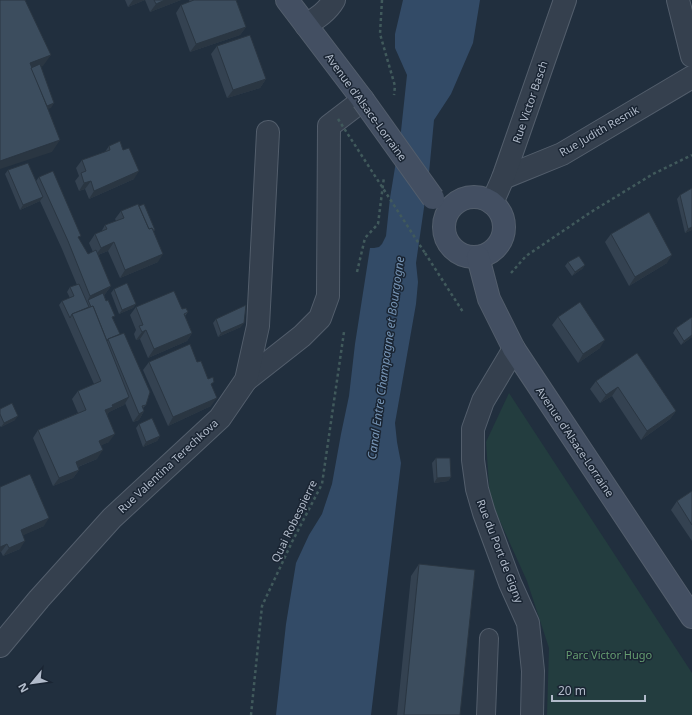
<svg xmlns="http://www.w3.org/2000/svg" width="692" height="715" viewBox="0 0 692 715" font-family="'Noto Sans',sans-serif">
  <rect width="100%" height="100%" fill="#212f3e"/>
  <path fill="#233d3f" d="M509,393l183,280v42h-145l2,-67 -22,-67 -37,-82 -4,-57z"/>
  <path fill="#334b67" d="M403,0h77l-7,43 -22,51 -17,26 -5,53 -13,90 2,19 -2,22 -21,119 2,19 4,21 -30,252h-95l10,-91 10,-61 13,-28 13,-21 10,-30 9,-50 8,-38 6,-52 15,-96h4l5,-1 3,-3 4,-8 4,-38 11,-67 6,-56 -12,-27v-14z"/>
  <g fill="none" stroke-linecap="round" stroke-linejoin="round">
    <g stroke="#535e6c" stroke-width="20">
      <path id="service" d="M486,715l3,-77"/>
    </g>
    <g stroke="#535e6c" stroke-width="24">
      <g id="minor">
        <path d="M678,0l14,56"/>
        <path d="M306,25c11,-7 21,-13 28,-25"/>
        <path d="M503,178l59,-24 130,-77"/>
        <path d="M492,203l11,-25 62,-178"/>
        <path d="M514,349l-31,52 -10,28v31l4,29 7,24 26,70 18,40 5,48 -1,44"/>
        <path d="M246,380l56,-44 18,-18 8,-22 1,-170 34,-26"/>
        <path d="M0,646l39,-47 73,-81 108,-100 26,-38 12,-54 10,-194"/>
      </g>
    </g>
    <g stroke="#535e6c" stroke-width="24">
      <g id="secondary">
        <path d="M287,0l76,100"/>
        <circle cx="474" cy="227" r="30"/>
        <path d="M478,257l11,42 25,50 178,268"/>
      </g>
    </g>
    <g stroke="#415a5c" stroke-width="2.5" stroke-dasharray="3 3" stroke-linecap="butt">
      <path d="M382,0l-2,34 15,52 -1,9"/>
      <path d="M425,253l38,59"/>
      <path d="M357,272l8,-34 13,-14 6,-47"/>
      <path d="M511,273l15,-17 65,-44 62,-38 39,-19"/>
      <path d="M251,715l11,-109 30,-64 30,-58 22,-152"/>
    </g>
    <use href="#service" stroke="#35404e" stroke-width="18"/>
    <use href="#minor" stroke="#35404e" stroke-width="22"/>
    <use href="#secondary" stroke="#434f62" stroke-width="22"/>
    <g stroke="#535e6c" stroke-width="24" stroke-linecap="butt">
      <path id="secondary-bridge" d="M363,100l70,98"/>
    </g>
    <path stroke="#415a5c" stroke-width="2.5" stroke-dasharray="3 3" stroke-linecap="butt" d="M338,119l87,134"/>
    <use href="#secondary-bridge" stroke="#434f62" stroke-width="22"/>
  </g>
  <g fill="#344251">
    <path d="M125,0h20l-17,7z"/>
    <path d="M145,0h36l-31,12z"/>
    <path d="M189,0h47l10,27 -6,8 -50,17 -14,-39 5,-8 9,-3z"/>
    <path d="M217,46l49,33 -6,9 -33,10 -16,-44z"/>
    <path d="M109,146l25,33 -45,20 -4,-10 -6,2 -4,-10 4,-5 -3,-8 6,-8 23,-8z"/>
    <path d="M8,170l28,11 3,-4 49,77 5,-2 -4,-9 6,-9 6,-2 4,-7 11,-4 -1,-2 6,-8 18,-5 16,24 -1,1 4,31 -38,16 -12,-27 -10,4 13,31 -6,8 -1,1 42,110 -3,3 1,3 -5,9 -6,2 -8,-19 -1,2 -15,7 -2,3 2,27 -8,3 -4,14 -19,8 1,3 -6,8 -20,8 -20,-48 5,-8 40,-17 -6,-14 6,-8 16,-7 -35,-79 3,-4 8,-3 -3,-6 3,-5 7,-2 -15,-36 -22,-48 -20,9 -15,-36z"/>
    <path d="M680,195l12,35 -7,3 -8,-34z"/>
    <path d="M611,234l56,29 -38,23 -24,-44z"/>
    <path d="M568,262l17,3 -3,4 -10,7 -7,-10z"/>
    <path d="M114,289l22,15 -3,4 -14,6 -8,-21z"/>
    <path d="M136,307l46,2 6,3 -3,4 7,17 -5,8 -39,17 -8,-19 -4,1 -2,-6 2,-4 -6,-15z"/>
    <path d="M558,317l42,31 -22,15 -26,-38z"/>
    <path d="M692,317v20l-11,8 -8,-12 3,-5z"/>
    <path d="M216,319l25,8 -23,10 -5,-14z"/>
    <path d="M637,353l39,58 -6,8 -29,21 -29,-44 -12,7 -10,-14 6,-8z"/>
    <path d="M149,362h48l14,24v20l-43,20 -25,-56z"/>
    <path d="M0,409l15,11 -14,7 -1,-1z"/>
    <path d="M139,424l21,12 -3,5 -14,6 -7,-19z"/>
    <path d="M436,458l15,19 -3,4 -14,2 -2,-20z"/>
    <path d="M0,487l44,39 -21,9 -3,14 -17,7 -2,-4h-1z"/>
    <path d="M692,491v50l-21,-31 6,-9z"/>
    <path d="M419,564l41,151h-63l14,-139z"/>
  </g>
  <g fill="#2a3642">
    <path d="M133,0h12l-17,7z"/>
    <path d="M165,0h16l-31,12 6,-8z"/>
    <path d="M246,27l-6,8 -50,17 6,-8z"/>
    <path d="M51,55l-8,11 -17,7 4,-10z"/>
    <path d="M266,79l-6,9 -33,10 6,-8z"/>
    <path d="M54,103l-3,5 -14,5 3,-5z"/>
    <path d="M60,140l-8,12 -52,17v-8z"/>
    <path d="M139,171l-5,8 -45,20 5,-8z"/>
    <path d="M91,181l-6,8 -6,2 5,-8z"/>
    <path d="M43,197l-3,4 -20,9 3,-5z"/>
    <path d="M692,227v3l-7,3 3,-4z"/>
    <path d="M114,242l-6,9 -13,5 6,-8z"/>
    <path d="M163,254l-5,8 -38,16 5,-8z"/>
    <path d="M672,255l-5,8 -38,23 6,-9z"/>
    <path d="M585,265l-3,4 -10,7 3,-4z"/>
    <path d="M111,286l-6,8 -16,8 -1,-2 2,-4z"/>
    <path d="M136,304l-3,4 -14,6 3,-4z"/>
    <path d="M244,323l-3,4 -23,10 3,-4z"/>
    <path d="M146,330l-6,9 -4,1 6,-8z"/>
    <path d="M192,333l-5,8 -39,17 6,-9z"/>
    <path d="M692,335v2l-11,8 3,-4z"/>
    <path d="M605,340l-5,8 -22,15 5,-9z"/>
    <path d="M618,387l-6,9 -12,7 6,-8z"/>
    <path d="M129,397l-5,8 -15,7 -2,3 -8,3 6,-8 7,-5z"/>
    <path d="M217,398l-6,8 -43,20 5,-9z"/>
    <path d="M144,411l-5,9 -6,2 6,-8z"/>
    <path d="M676,411l-6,8 -29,21 6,-9z"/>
    <path d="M18,416l-3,4 -14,7 3,-4z"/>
    <path d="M115,434l-6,8 -16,7 6,-8z"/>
    <path d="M160,436l-3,5 -14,6 3,-5z"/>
    <path d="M103,450l-6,9 -27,11 6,-8z"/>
    <path d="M79,470l-6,8 -20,8 6,-8z"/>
    <path d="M451,477l-3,4 -14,2 3,-5z"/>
    <path d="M49,518l-5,8 -29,13 6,-9z"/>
    <path d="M25,541l-5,8 -17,7 6,-8z"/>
    <path d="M7,544l-6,8h-1v-5z"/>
  </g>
  <g fill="#3c4d5e" stroke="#2a3642">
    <path d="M0,0h25l26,55 -21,8 30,77 -60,21z"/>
    <path d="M154,0h11l-9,4z"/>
    <path d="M194,0h42l10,27 -50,17 -15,-39z"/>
    <path d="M250,35l16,44 -33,11 -16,-44z"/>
    <path d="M40,64l14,39 -7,3 -16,-38z"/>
    <path d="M120,141l3,9 6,-2 10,23 -45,20 -3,-10 -7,2 -3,-10 5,-2 -4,-11 28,-10 -1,-4z"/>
    <path d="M28,163l15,34 -20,8 -15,-35z"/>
    <path d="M53,171l28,65 -3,1 10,17 8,-4 15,36 -21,10 -22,-55 -29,-64z"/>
    <path d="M692,188v39l-4,2 -8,-34z"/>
    <path d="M138,204l11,25 3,-1 11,26 -38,16 -11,-28 -13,6 -6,-14 12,-5 -2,-4 19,-7 -3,-7z"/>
    <path d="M144,204l11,26h-2l-1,-2 -3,1 -10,-23z"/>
    <path d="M649,212l23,43 -37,22 -24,-43z"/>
    <path d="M579,256l6,9 -10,7 -7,-10z"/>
    <path d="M127,283l9,21 -14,6 -8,-21z"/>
    <path d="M79,284l10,23 -17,7 -2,4 -8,-17 12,-5 -4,-9z"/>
    <path d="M174,291l8,18 4,-1 2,4 -4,2 8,19 -38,16 -8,-19 -4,2 -3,-6 4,-1 -7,-18z"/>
    <path d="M103,293l3,8 2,-1 7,16 -3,1 8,17 -12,5 -1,2 -14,-35 -2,1 -3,-7z"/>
    <path d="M580,302l25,38 -22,14 -25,-37z"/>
    <path d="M246,305l-2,18 -23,10 -5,-14z"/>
    <path d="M93,306l36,91 -17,8 1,2 -8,3 10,24 -16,7 4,9 -27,12 3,8 -20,8 -21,-48 48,-20 -8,-19 23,-10 -29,-67z"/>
    <path d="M692,317v18l-8,6 -8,-13z"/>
    <path d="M124,333l26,59 -4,13 -4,1 2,5 -5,3 -31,-75z"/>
    <path d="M190,344l7,18 4,-1 7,18 5,-2 1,5 -3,2 6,14 -44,19 -24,-55z"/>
    <path d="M637,353l39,58 -29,20 -29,-44 -12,8 -10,-14z"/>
    <path d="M12,403l6,13 -14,7 -4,-9v-5z"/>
    <path d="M152,418l8,18 -14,6 -7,-18z"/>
    <path d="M436,458h14l1,19 -14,1z"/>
    <path d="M30,474l19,44 -28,12 4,11 -16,7 -2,-4 -7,3v-60z"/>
    <path d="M692,491v34l-15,-24z"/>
    <path d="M419,564l56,6 -15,145h-56z"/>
  </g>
  <g text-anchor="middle" stroke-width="3" stroke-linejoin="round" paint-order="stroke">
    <g font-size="11" fill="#b1bbca" stroke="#1a2533">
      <text transform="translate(530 102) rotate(-71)" y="4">Rue Victor Basch</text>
      <text transform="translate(366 107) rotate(54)" y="4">Avenue d'Alsace-Lorraine</text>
      <text transform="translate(599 131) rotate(-30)" y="4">Rue Judith Resnik</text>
      <text transform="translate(575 442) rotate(56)" y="4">Avenue d'Alsace-Lorraine</text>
      <text transform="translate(168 466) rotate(-43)" y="4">Rue Valentina Terechkova</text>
      <text transform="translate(294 521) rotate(-64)" y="4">Quai Robespierre</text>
      <text transform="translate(500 551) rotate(69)" y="4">Rue du Port de Gigny</text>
    </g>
    <g font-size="11" fill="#659d70" stroke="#1a2533">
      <text x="609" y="659">Parc Victor Hugo</text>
    </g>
    <g font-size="12" font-style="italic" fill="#7593b4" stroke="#1a2533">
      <text transform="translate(386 358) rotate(-82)" y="4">Canal Entre Champagne et Bourgogne</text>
    </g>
  </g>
  <g transform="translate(32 683) rotate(241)" stroke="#1a2533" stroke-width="3" paint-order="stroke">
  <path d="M0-3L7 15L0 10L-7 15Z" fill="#b1bbca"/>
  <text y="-6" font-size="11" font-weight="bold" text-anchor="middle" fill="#b1bbca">N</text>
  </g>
  <path d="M552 695v6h93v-6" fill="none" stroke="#b1bbca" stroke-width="2"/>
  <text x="558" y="695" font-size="12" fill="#b1bbca" stroke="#1a2533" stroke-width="3" paint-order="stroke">20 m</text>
</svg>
